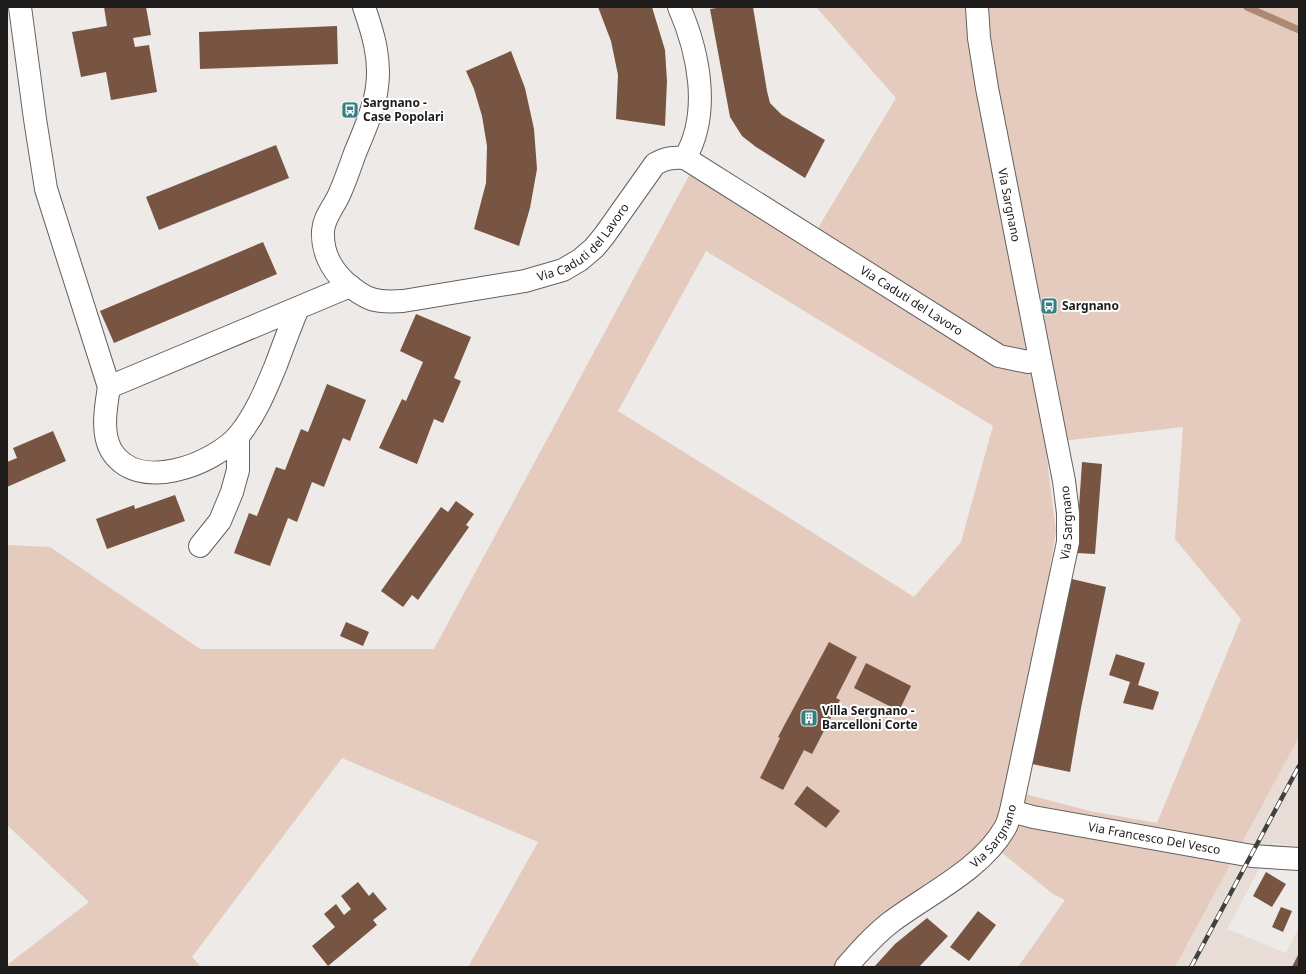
<svg xmlns="http://www.w3.org/2000/svg" width="1306" height="974" viewBox="0 0 1306 974" font-family="'Noto Sans',sans-serif">
  <rect width="100%" height="100%" fill="#edeae8"/>
  <path fill="#e7dcd6" d="M1299,737v110l-26,-4 -46,86 59,24 13,-26v40h-124z"/>
  <path fill="#e4cbbd" fill-rule="evenodd" d="M816,7h483v730l-124,230h-157l47,-67 -12,-6 -57,-46 -114,88 -27,31h-387l70,-125 -196,-84 -150,199 9,10h-194v-2l82,-63 -82,-77v-280l43,2 150,102h234l256,-475 119,69 87,-145zM706,251l287,175 -32,116 -47,55 -137,-87 -159,-99zM1183,427l-8,112 66,80 -84,204 -67,-12 -69,-18 11,-120 24,-142 -11,-88z"/>
  <g fill="none" stroke-linecap="round" stroke-linejoin="round">
    <path stroke="#ad8873" stroke-width="7" d="M1247,7l52,23"/>
  </g>
  <g fill="#785542">
    <path d="M104,7h42l5,28 -18,3 2,9 14,-2 8,47 -46,8 -5,-28 -25,5 -9,-45 35,-6z"/>
    <path d="M598,7h54l13,43 2,31 -2,45 -49,-7 2,-44 -7,-34z"/>
    <path d="M723,7h30l14,84 3,12 12,12 43,25 -20,38 -49,-31 -14,-11 -12,-19 -20,-108z"/>
    <path d="M337,26l1,38 -138,5 -1,-37z"/>
    <path d="M511,51l14,37 9,41 3,40 -7,39 -11,38 -45,-17 12,-46 1,-37 -5,-30 -8,-27 -8,-18z"/>
    <path d="M276,145l13,33 -130,52 -13,-33z"/>
    <path d="M263,242l14,32 -163,69 -14,-32z"/>
    <path d="M416,314l55,23 -17,41 7,3 -18,42 -9,-4 -17,45 -38,-16 23,-49 4,2 17,-39 -23,-11z"/>
    <path d="M327,384l39,16 -16,41 -7,-3 -19,49 -12,-5 -15,40 -9,-4 -18,48 -36,-13 15,-40 8,3 19,-49 9,3 16,-41 7,3z"/>
    <path d="M53,431l13,30 -59,26v-25l10,-4 -4,-10z"/>
    <path d="M1082,462l20,2 -7,90 -19,-1z"/>
    <path d="M175,495l10,26 -78,28 -11,-30 38,-14 1,4z"/>
    <path d="M456,501l18,13 -8,11 3,2 -51,73 -6,-5 -9,12 -22,-16 60,-84 7,5z"/>
    <path d="M1072,579l34,8 -25,121 -11,64 -38,-8 12,-65z"/>
    <path d="M346,622l23,10 -6,14 -23,-10z"/>
    <path d="M829,642l28,15 -21,41 4,2 -28,54 -8,-4 -21,40 -23,-12 20,-40 -2,-1z"/>
    <path d="M1116,654l29,9 -7,22 21,7 -6,18 -30,-7 7,-21 -21,-7z"/>
    <path d="M866,663l45,23 -12,25 -45,-23z"/>
    <path d="M807,786l33,25 -14,17 -32,-24z"/>
    <path d="M1266,872l20,12 -14,23 -19,-11z"/>
    <path d="M358,882l11,14 4,-4 14,17 -14,11 4,5 -49,41 -16,-20 23,-19 -11,-13 12,-10 8,11 7,-6 -10,-13z"/>
    <path d="M1281,907l11,4 -9,21 -11,-5z"/>
    <path d="M978,911l18,14 -27,36 -19,-14z"/>
    <path d="M927,918l21,18 -29,31h-45l21,-23z"/>
    <path d="M1299,953v14h-7z"/>
  </g>
  <g fill="none" stroke-linecap="round" stroke-linejoin="round">
    <g stroke="#656160" stroke-width="24">
      <g id="minor">
        <path d="M20,7l15,112 11,70 63,198 241,-101"/>
        <path id="s1" d="M364,7c9,26 17,52 13,80 -2,20 -14,47 -22,66 -5,14 -10,29 -16,42 -6,13 -15,22 -16,36 -1,20 8,38 22,51 21,18 30,21 58,19l122,-20 38,-11 17,-10 14,-12 10,-12 51,-72c11,-6 18,-7 30,-6l314,198 29,6 11,-5"/>
        <path d="M679,7c20,46 32,106 6,151"/>
        <path d="M109,387c-3,19 -8,45 2,63 26,44 102,15 128,-15 17,-21 27,-46 37,-70 7,-19 14,-38 22,-57"/>
        <path d="M200,546l20,-25 12,-29 6,-22v-34"/>
        <path id="s2" d="M1011,811l22,6 219,39 47,3"/>
        <path id="s3" d="M846,967c14,-16 28,-32 45,-45 37,-28 90,-52 114,-94 3,-5 4,-11 6,-17l57,-269v-29l-4,-32 -77,-393 -8,-50 -2,-31"/>
      </g>
    </g>
    <use href="#minor" stroke="#fff" stroke-width="22"/>
    <g stroke="#41403f" stroke-width="4.5">
      <path id="rail" d="M1191,967l108,-201"/>
    </g>
    <use href="#rail" stroke="#fff" stroke-width="3" stroke-dasharray="9" stroke-linecap="butt"/>
  </g>
  <defs>
    <g id="bus-square" transform="scale(0.9)"><rect x="-9" y="-9" width="18" height="18" rx="4" fill="#357e82" stroke="#fff"/><path d="M-5-6H5V4H4V6H2V4H-2V6H-4V4H-5ZM-3.5-4V0h7V-4ZM-3.5 1.2v1.5H-2V1.2ZM2 1.2v1.5H3.5V1.2Z" fill="#fff"/></g>
    <g id="building-square" transform="scale(0.9)"><rect x="-9" y="-9" width="18" height="18" rx="4" fill="#357e82" stroke="#fff"/><path d="M-4-6H4V6H1V3H-1V6H-4ZM-2.5-4.3h1.7v1.8h-1.7ZM.8-4.3h1.7v1.8H.8ZM-2.5-1h1.7V.8h-1.7ZM.8-1h1.7V.8H.8Z" fill="#fff"/></g>
  </defs>
  <g fill-rule="evenodd">
    <use href="#bus-square" x="350" y="110"/>
    <use href="#bus-square" x="1049" y="306"/>
    <use href="#building-square" x="809" y="718"/>
  </g>
  <g text-anchor="middle" stroke-width="4" stroke-linejoin="round" paint-order="stroke">
    <g font-size="12" font-weight="bold" fill="#1d1c1b" stroke="#fff" text-anchor="start">
      <text x="363" y="107">Sargnano -<tspan x="363" dy="14">Case Popolari</tspan></text>
      <text x="1062" y="310">Sargnano</text>
      <text x="822" y="715">Villa Sergnano -<tspan x="822" dy="14">Barcelloni Corte</tspan></text>
    </g>
    <g font-size="12" fill="#1d1c1b" stroke="#fff">
      <text transform="translate(1009 205) rotate(79)" y="4">Via Sargnano</text>
      <text dy="4" stroke="none"><textPath href="#s1" startOffset="553">Via Caduti del Lavoro</textPath></text>
      <text dy="4" stroke="none"><textPath href="#s1" startOffset="961">Via Caduti del Lavoro</textPath></text>
      <text dy="4" stroke="none"><textPath href="#s3" startOffset="525">Via Sargnano</textPath></text>
      <text dy="4" stroke="none"><textPath href="#s3" startOffset="200">Via Sargnano</textPath></text>
      <text dy="4" stroke="none"><textPath href="#s2" startOffset="146">Via Francesco Del Vesco</textPath></text>
    </g>
  </g>
  <rect width="1306" height="974" fill="none" stroke="#1d1c1b" stroke-width="16"/>
</svg>
